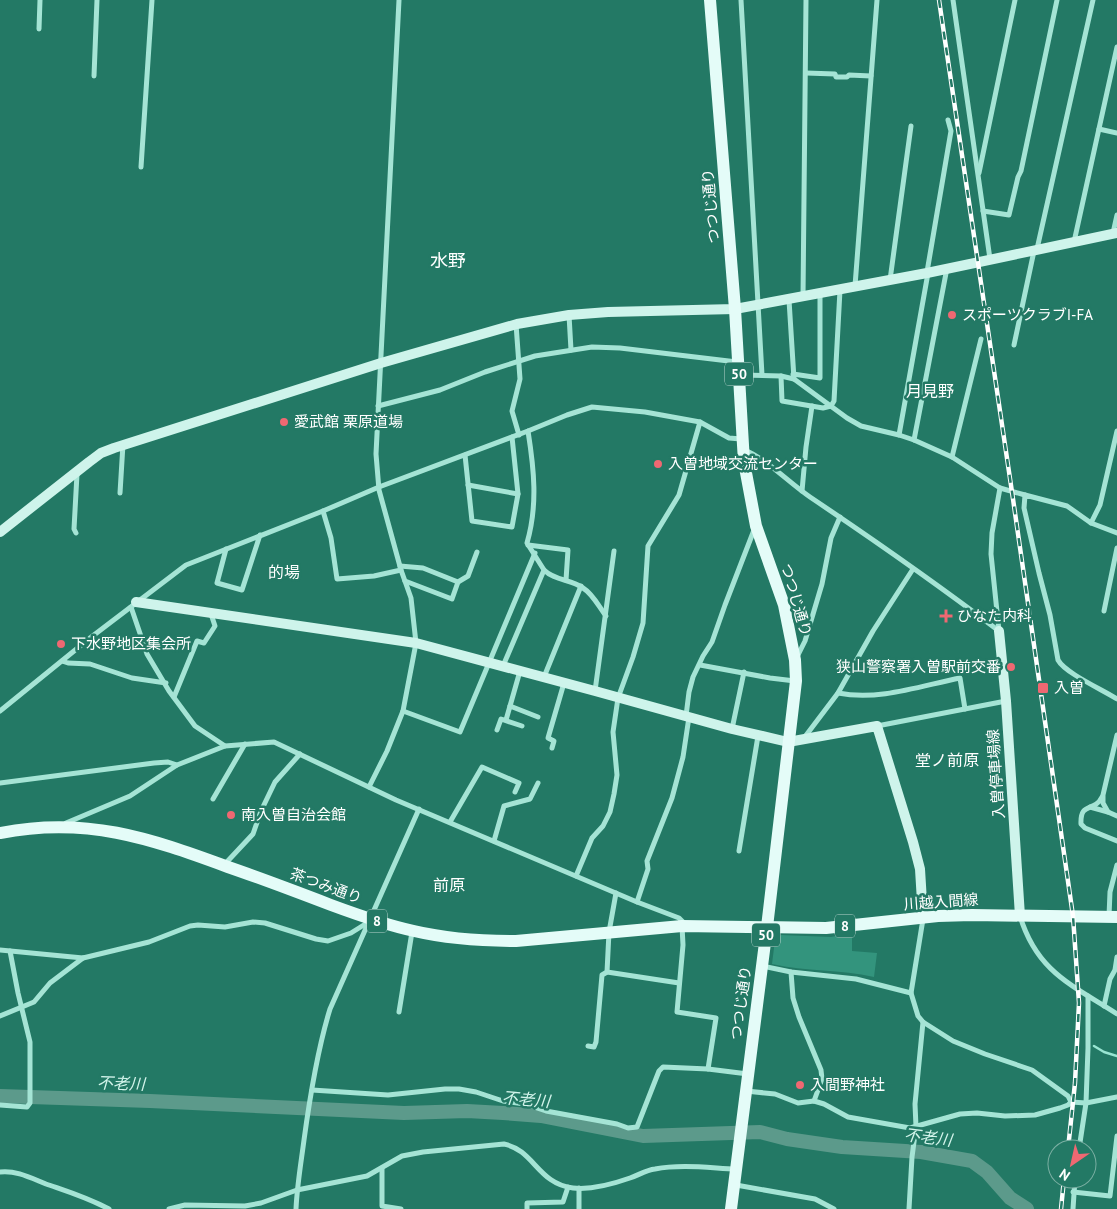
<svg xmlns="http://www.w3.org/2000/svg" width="1117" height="1209" viewBox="0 0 1117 1209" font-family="'PT Sans','Noto Sans JP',sans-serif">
  <rect width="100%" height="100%" fill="#237965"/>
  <path fill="#33947d" d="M852,933v18l25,2 -3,24c-34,-8 -68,-5 -102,-13l3,-24 6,-5 50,2z"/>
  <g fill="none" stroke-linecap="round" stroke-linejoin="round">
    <path stroke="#99e5d2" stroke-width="2.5" d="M1094,1046l10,6 13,4"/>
    <path stroke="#5c9a8b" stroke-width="14" d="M0,1096l150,5 254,12 63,-2 36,2 38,3 102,20 117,-4 27,7 55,8 79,5 51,9 15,11 23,26 17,11"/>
    <g stroke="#a5e4d5" stroke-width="5">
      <path d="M741,0l21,375"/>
      <path d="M953,0l37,259"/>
      <path d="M39,29l1,-29"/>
      <path d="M806,73l29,1 1,3h11l2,-2 22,1"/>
      <path d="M94,76l3,-76"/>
      <path d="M1099,129l18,4"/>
      <path d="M141,167l11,-167"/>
      <path d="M979,173l36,-173"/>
      <path d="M983,211l26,4 9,-38 3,-6 36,-171"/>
      <path d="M1113,233l4,-18"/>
      <path d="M1074,242l43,-195"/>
      <path d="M1037,249l56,-249"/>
      <path d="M927,272l24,-141 -3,-11"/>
      <path d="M890,280l21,-154"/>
      <path d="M855,286l22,-286"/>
      <path d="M803,297l3,-297"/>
      <path d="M789,300l5,79 53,39 14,8 38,9 15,5 38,17 48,31 25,7"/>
      <path d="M569,315l2,35"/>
      <path d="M516,324l4,55 -8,32 7,24"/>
      <path d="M1014,345l20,-94"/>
      <path d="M793,374l27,4v-84"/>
      <path d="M740,375l41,1 13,3"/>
      <path d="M781,376l1,25 41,7 8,-2 3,-5 6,-111"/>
      <path d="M378,406l62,-16 45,-18 50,-16 57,-9 28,1 117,14"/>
      <path d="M899,435l29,-162"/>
      <path d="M914,440l33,-172"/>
      <path d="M745,450c24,11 43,32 65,47 64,43 127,87 189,134"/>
      <path d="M465,455l7,66 40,6 6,-33 -6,-57"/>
      <path d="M952,457l29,-118"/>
      <path d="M468,485l50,9"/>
      <path d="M802,491l4,-44 6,-41"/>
      <path d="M120,493l3,-49"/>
      <path d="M323,511l8,27 6,41 37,-3 27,-6"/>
      <path d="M1091,523l9,-18 17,-74"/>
      <path d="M76,533l-2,-4 3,-55"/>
      <path d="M1117,533l-26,-10 -24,-17 -42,-11 -1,13 15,65 11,42 8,45c7,13 45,30 59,39"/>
      <path d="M528,545l40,5 -2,30"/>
      <path d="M226,549l-9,34 25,7 18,-55"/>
      <path d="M400,566l23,2 35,14 10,-6 9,-24"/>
      <path d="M544,570c11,11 27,9 39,18 10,6 16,19 23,28"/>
      <path d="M405,581l47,18 6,-17"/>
      <path d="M131,607l16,47 22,37 26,35 30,20 49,-4 122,58 241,102 42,16 6,6"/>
      <path d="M1104,611l13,-63"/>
      <path d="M999,631l-8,-77 1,-21 8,-45"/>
      <path d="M797,657l8,-16 17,-57 9,-46 9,-21"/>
      <path d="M62,661l6,2 22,1 42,14 34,5"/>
      <path d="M700,665l70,13 25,3"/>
      <path d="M503,666l41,-96 -17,-27c11,-38 7,-74 1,-112"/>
      <path d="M544,677l37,-91"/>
      <path d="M595,691l19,-140"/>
      <path d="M838,693c41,8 82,-7 122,-15l5,31"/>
      <path d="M174,697l23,-56 7,2 11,-17 -4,-12"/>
      <path d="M510,706l10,-35"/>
      <path d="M0,711l90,-73 96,-73 137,-54 56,-24 149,-56 39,-16 25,-8 53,5 55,10 29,16 12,1"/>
      <path d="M403,711l57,21 75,-179"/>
      <path d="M686,716l3,-24 4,-15 10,-21 9,-14 13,-37 29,-75"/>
      <path d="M506,720l4,-14 28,11"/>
      <path d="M877,726l129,-25"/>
      <path d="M732,729l12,-57"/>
      <path d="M497,730l4,-11 21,7"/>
      <path d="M1117,735l-14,60v8l5,9 9,4"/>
      <path d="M804,738l34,-45 35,-62 40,-62"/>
      <path d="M552,748l2,-7 -6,-3 16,-55"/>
      <path d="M0,783l154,-20 14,-1 9,3"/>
      <path d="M369,787l18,-36 16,-40 13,-68 -5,-45 -10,-28 -22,-80 -3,-36 23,-454"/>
      <path d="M1102,797c-8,16 -22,4 -21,27l4,4 32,13"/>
      <path d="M213,799l32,-55"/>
      <path d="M1090,807l18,5"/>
      <path d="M450,822l32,-55 37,16 -4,9"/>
      <path d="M66,823l64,-27 47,-31 48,-19"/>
      <path d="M494,841l10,-35 26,-7 8,-16"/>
      <path d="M739,851l19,-115"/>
      <path d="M224,865l29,-31 8,-23 14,-29 25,-28"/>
      <path d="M576,876l16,-38 11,-12 7,-14 4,-18 3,-19 -4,-43 5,-34 15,-41 10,-34 5,-77 31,-51 21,-73"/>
      <path d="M637,902l11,-33 -1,-8 25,-63 11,-41 6,-40"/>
      <path d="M1020,916c17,56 52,69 97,98"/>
      <path d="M1109,916l1,-24 7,-27"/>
      <path d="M923,919l-12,74 7,23 5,6 30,19 32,13 47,16 36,26 3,6"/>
      <path d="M682,926l1,19 -6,67 39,6 -8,51"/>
      <path d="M0,950l83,8 66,-16 41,-16 8,-1 27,2 28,-5 12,1 51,16 12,2 23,-8 16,-10"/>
      <path d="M762,966l29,6 65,7 55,14"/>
      <path d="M607,972l72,11"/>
      <path d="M791,972l2,26 6,19 22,53 1,9 -8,22"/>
      <path d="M1104,1006l6,-27 5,-9 2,-13"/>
      <path d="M399,1012l13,-80"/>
      <path d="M0,1016l34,-14 16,-19 33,-25"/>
      <path d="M588,1046l6,1 2,-5 6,-67 5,-3 2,-40 7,-39"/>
      <path d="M312,1090l76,5 57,-6h14l17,3 27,9 22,3 21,7 71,13 11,4 9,-1 22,-56 4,-4 45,2 40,5"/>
      <path d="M746,1091l29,3 23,9 16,-2 10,3 24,13 62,11 50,-14 17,-1 28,3 30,-1 25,-7 8,-3 3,-3 15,1 31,-6"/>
      <path d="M0,1105l27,2 3,-4v-61l-12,-49 -8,-42"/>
      <path d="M1079,1149l7,-46 2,-55v-52"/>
      <path d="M382,1168v38l19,3"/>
      <path d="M0,1172c16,-2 31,6 46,12 23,8 40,13 63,25"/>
      <path d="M736,1185l79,14 19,10"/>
      <path d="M1073,1192l37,4 7,-60"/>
      <path d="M169,1209l16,-4 60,1 16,-3 36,-13 70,-14 35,-20 21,-4 81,-8c30,6 34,40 69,44 18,2 40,-4 57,-10 9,-3 16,-8 25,-9 26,-5 55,-1 81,0"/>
      <path d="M296,1209c1,-23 5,-46 8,-69 6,-44 13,-89 26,-131l89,-200"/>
      <path d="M527,1209v-6l36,-1 5,-15"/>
      <path d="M579,1209v-21"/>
      <path d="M909,1209l3,-52 4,-30 -1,-23 8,-82"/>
      <path d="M1073,1209l2,-30"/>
    </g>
    <g stroke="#cef4eb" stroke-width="10">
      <path d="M0,532l89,-70 12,-9 13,-5 267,-85 136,-39 52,-9 39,-3 127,-3 192,-36 190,-40"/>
      <path d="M136,602l280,41 179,48 137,38 56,13 89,-16 36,116 7,27 3,49"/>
      <path d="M999,631l7,70 14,215"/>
    </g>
    <g stroke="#e4fcf8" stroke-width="12">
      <path d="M710,0l25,309 9,153 12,64 28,79 11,55 1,21 -29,246 -36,282"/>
      <path d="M0,833c86,-17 149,5 228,34 35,12 69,25 103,38 27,10 55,20 83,26 34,8 68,10 102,10l166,-15 144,2 112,-12 34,-1 145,2"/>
    </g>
    <g stroke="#fff" stroke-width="4.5">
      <g id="rail">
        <path d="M939,0l73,492 61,424 6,87 -4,80 -7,66"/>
        <path d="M1061,1209l3,-30"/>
      </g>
    </g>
    <use href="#rail" stroke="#237965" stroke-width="2.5" stroke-dasharray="8" stroke-linecap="butt"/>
  </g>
  <g fill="#ef6872" stroke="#237965" stroke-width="2">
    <circle cx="952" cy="315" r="5"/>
    <circle cx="284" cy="422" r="5"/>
    <circle cx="658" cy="464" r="5"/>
    <path d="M943.5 608.5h5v5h5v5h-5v5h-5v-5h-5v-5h5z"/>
    <circle cx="61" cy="644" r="5"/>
    <circle cx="1011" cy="667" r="5"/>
    <rect x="1037" y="682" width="12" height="12" rx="2.5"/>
    <circle cx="231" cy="815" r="5"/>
    <circle cx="800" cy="1085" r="5"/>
  </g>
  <g text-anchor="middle" stroke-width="5" stroke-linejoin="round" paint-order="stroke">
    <g fill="#237965" stroke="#bdd7d1" stroke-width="1">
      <rect x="725" y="362.5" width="28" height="23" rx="4"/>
      <rect x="367" y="909.5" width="20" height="23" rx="4"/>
      <rect x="835" y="914.5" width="20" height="23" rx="4"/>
      <rect x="752" y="923.5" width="28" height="23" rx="4"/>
    </g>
    <g font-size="14" font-weight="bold" fill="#fff">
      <text x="739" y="379">50</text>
      <text x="377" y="926">8</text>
      <text x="845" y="931">8</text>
      <text x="766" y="940">50</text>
    </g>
    <g font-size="15" fill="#fff" stroke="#237965">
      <text transform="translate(711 206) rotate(-95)" y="5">つつじ通り</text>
      <text transform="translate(796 600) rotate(74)" y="5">つつじ通り</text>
      <text transform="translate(996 774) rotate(-94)" y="5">入曽停車場線</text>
      <text transform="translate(326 886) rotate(20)" y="5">茶つみ通り</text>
      <text transform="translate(941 902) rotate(-4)" y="5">川越入間線</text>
      <text transform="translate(741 1003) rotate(-82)" y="5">つつじ通り</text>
    </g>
    <g font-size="15" fill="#fff" stroke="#237965" text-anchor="start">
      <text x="962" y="320">スポーツクラブI-FA</text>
      <text x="294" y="427">愛武館 栗原道場</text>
      <text x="668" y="469">入曽地域交流センター</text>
      <text x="957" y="621">ひなた内科</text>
      <text x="71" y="649">下水野地区集会所</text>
      <text x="1001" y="672" text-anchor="end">狭山警察署入曽駅前交番</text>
      <text x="1054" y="693">入曽</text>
      <text x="241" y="820">南入曽自治会館</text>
      <text x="810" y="1090">入間野神社</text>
    </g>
    <g font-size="16" fill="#fff" stroke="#237965">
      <text x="930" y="397">月見野</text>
      <text x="284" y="578">的場</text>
      <text x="947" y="766">堂ノ前原</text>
      <text x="449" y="891">前原</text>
    </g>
    <g font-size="16" font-style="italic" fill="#d4f5ec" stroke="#237965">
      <text transform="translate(121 1083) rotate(2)" y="6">不老川</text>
      <text transform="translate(526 1099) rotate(5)" y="6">不老川</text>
      <text transform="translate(928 1137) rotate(7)" y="6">不老川</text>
    </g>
    <g font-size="18" fill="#fff" stroke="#237965">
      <text x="448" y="267">水野</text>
    </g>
  </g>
  <g transform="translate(1072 1164) rotate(214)"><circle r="24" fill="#237965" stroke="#7bafa3"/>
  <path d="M0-4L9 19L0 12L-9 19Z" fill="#ef6872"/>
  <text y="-8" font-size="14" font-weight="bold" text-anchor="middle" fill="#ffffff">N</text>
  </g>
</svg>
